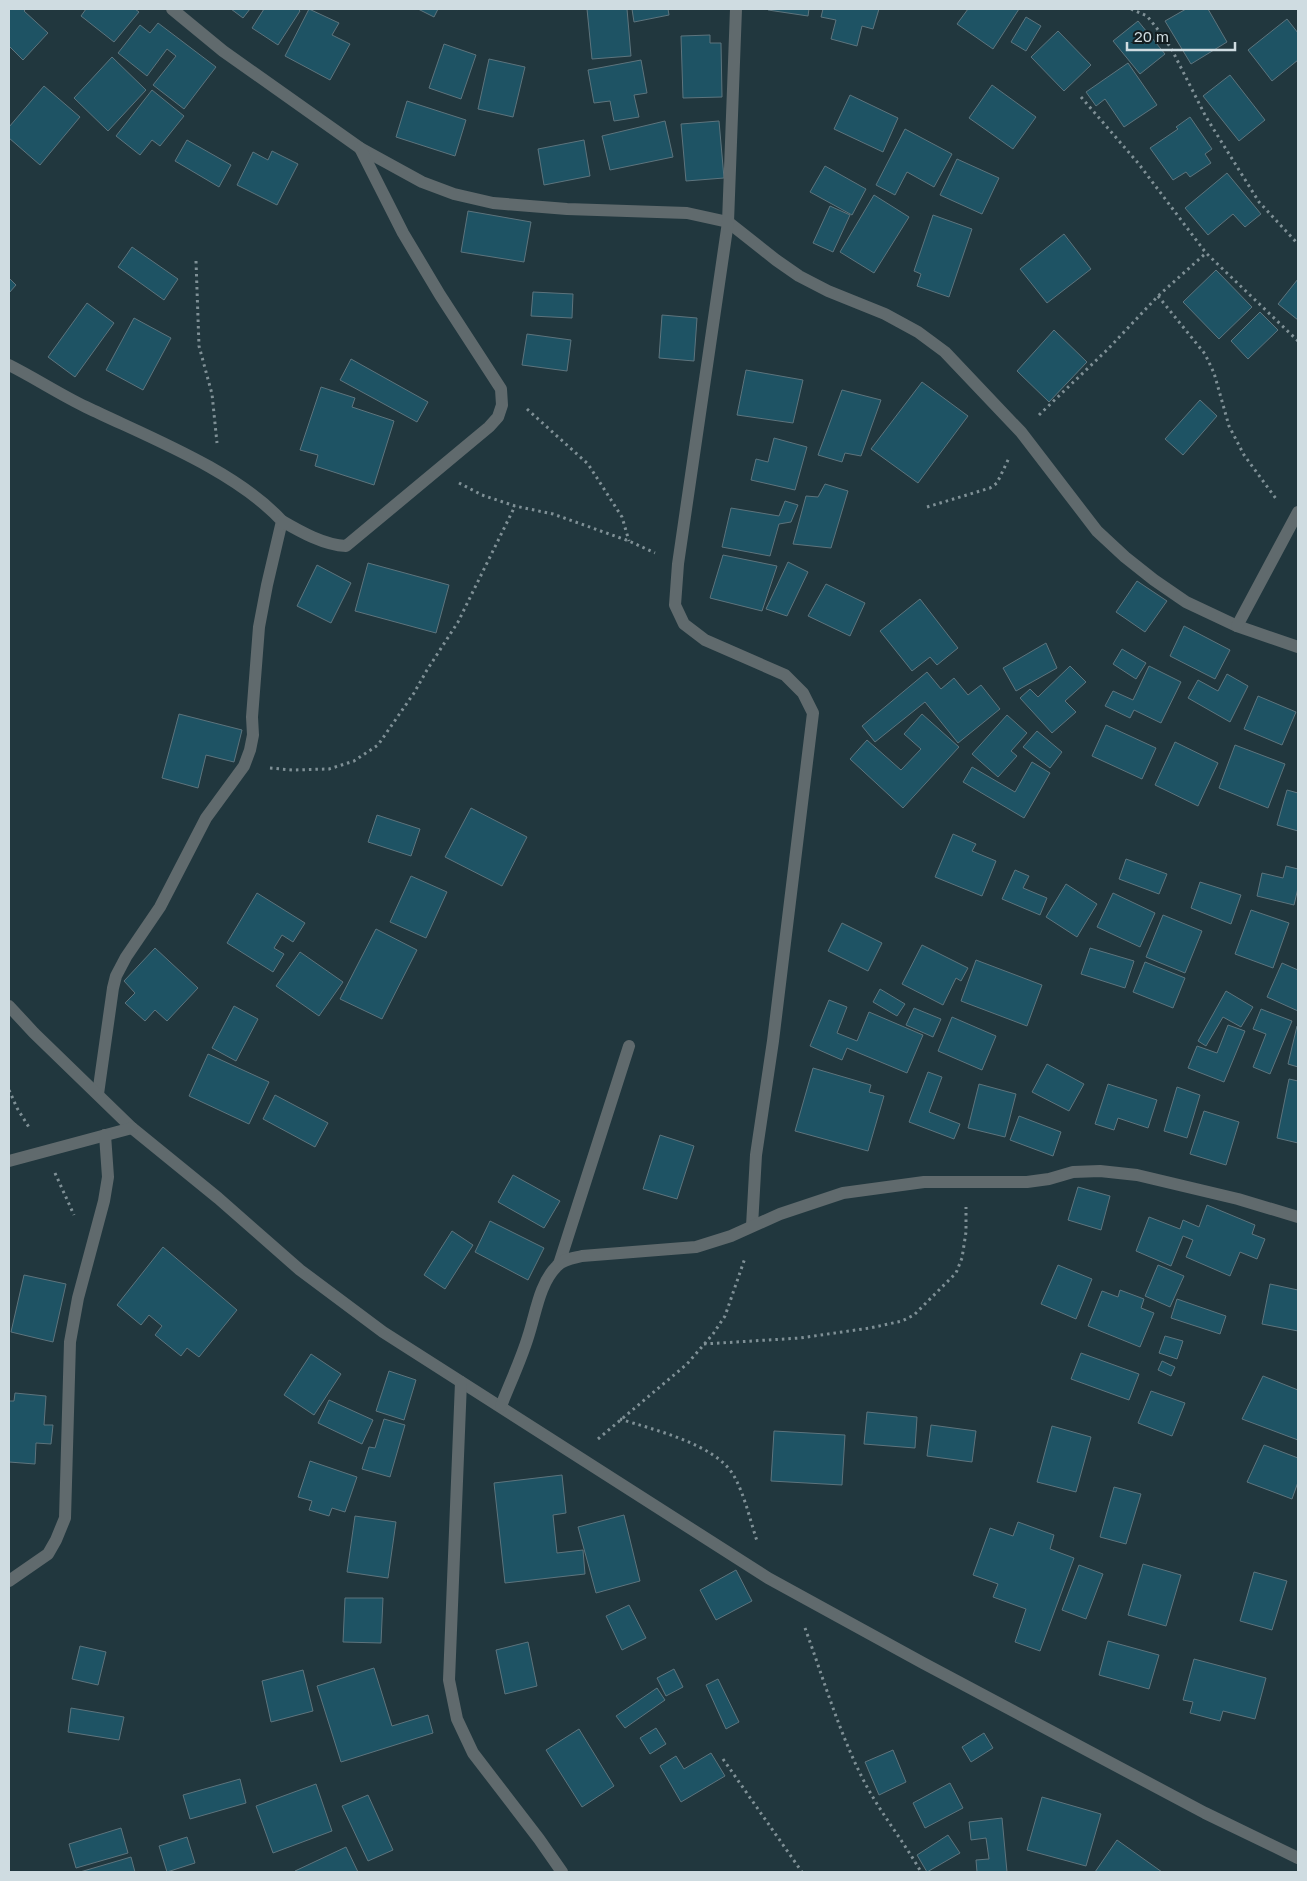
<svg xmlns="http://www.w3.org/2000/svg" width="1307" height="1881" viewBox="0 0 1307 1881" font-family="'Golos Text',sans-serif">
  <rect width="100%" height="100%" fill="#21373e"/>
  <g fill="#1e5364" stroke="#5d747d">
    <path d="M9,9h17l-2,2 24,22 -25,27 -14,-14z"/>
    <path d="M86,9h49l4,3 -25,30 -33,-26z"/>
    <path d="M231,9h19l-7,9z"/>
    <path d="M264,9h34l2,2 -22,34 -26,-17z"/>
    <path d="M309,9l30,14 -7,12 18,9 -20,36 -45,-24z"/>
    <path d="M418,9h20l-4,8z"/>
    <path d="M587,9h40l4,47 -39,3z"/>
    <path d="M632,9h36l1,6 -35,7z"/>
    <path d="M769,9h40l-1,7 -40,-6z"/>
    <path d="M823,9h56l-6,20 -11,-3 -5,20 -26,-7 5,-19 -15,-3z"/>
    <path d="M968,9h51l-26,40 -36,-25z"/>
    <path d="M1186,9h22l19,33 -36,22 -26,-43z"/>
    <path d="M1026,17l15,9 -15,25 -15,-9z"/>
    <path d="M1287,19l11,14v27l-26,21 -24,-31z"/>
    <path d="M1138,21l27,33 -25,20 -27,-33z"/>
    <path d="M158,23l58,44 -32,42 -31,-24 23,-29 -9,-7 -20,27 -29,-23 22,-28 10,8z"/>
    <path d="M1058,31l33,34 -27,26 -33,-34z"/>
    <path d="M710,35v8h11l1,54 -39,1 -2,-62z"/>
    <path d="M444,44l32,11 -15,44 -32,-11z"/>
    <path d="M112,57l34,33 -38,41 -34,-33z"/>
    <path d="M489,59l36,8 -12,50 -35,-8z"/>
    <path d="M641,60l6,33 -13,2 5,22 -25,4 -4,-20 -16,2 -6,-33z"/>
    <path d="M1128,63l29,42 -33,22 -19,-28 -9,7 -10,-14z"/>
    <path d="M1230,75l35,45 -26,21 -36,-45z"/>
    <path d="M992,85l44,32 -23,32 -44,-31z"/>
    <path d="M44,86l36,31 -40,48 -31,-27v-11z"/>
    <path d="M152,90l32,26 -24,30 -8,-6 -12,15 -24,-19z"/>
    <path d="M850,95l48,23 -15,34 -49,-23z"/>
    <path d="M407,101l59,19 -11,36 -59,-19z"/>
    <path d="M1190,117l22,32 -7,5 6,9 -21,14 -4,-5 -13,8 -23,-32 28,-19 -2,-2z"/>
    <path d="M665,121l8,36 -63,13 -8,-34z"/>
    <path d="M719,121l5,57 -38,3 -5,-57z"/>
    <path d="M905,129l47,25 -18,33 -27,-15 -12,23 -19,-10z"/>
    <path d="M187,140l44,25 -12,22 -44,-26z"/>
    <path d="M584,140l6,36 -46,9 -6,-36z"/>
    <path d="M272,151l26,13 -21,41 -40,-20 16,-33 15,8z"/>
    <path d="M957,159l42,19 -17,36 -42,-19z"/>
    <path d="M825,166l41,23 -14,26 -42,-23z"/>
    <path d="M1227,173l34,41 -16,13 -12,-13 -25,21 -23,-27z"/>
    <path d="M874,195l35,22 -35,56 -34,-21z"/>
    <path d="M830,206l20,9 -17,37 -20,-9z"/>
    <path d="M468,211l63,11 -7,40 -63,-10z"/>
    <path d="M933,215l39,14 -23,68 -32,-11 4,-12 -7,-3z"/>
    <path d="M1064,234l27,35 -44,34 -27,-34z"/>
    <path d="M132,247l46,32 -14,21 -46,-33z"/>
    <path d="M1216,270l36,37 -33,32 -36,-37z"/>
    <path d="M9,278l7,7 -7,8z"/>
    <path d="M1298,279v41l-20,-16z"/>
    <path d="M533,292l40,2 -1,24 -41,-2z"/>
    <path d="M87,303l27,20 -39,54 -27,-20z"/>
    <path d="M1260,312l18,18 -30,29 -17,-18z"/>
    <path d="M662,315l35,3 -3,43 -35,-3z"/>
    <path d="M134,318l37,20 -28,52 -37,-20z"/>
    <path d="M1054,330l33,32 -38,40 -32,-31z"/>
    <path d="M527,334l44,6 -4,31 -45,-6z"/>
    <path d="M351,359l77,43 -11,20 -77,-42z"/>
    <path d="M746,370l57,10 -10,43 -56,-8z"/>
    <path d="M922,382l46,34 -50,67 -47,-34z"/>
    <path d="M321,387l34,11 -3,9 42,14 -20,64 -59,-19 3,-11 -18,-5z"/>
    <path d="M842,390l39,10 -20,56 -16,-3 -3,9 -24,-7z"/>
    <path d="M1200,400l17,16 -34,39 -18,-16z"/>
    <path d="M774,438l33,9 -12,43 -44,-10 5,-21 12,3z"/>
    <path d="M825,484l23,7 -17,57 -38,-4 13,-48 12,1z"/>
    <path d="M785,501l13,4 -7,17 -12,2 -9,32 -48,-9 9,-39 48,8z"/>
    <path d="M723,555l54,11 -15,45 -52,-13z"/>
    <path d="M788,562l20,10 -21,44 -21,-7z"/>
    <path d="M368,563l81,22 -13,48 -81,-22z"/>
    <path d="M317,565l34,18 -20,40 -34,-17z"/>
    <path d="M1137,581l30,20 -22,31 -29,-20z"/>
    <path d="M826,584l39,19 -15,33 -42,-20z"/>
    <path d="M920,599l38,49 -21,17 -7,-8 -18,14 -32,-40z"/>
    <path d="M1184,626l46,24 -15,29 -45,-23z"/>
    <path d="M1046,643l11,25 -41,23 -13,-23z"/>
    <path d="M1122,649l24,14 -10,16 -23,-15z"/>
    <path d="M1070,666l16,16 -21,19 11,11 -24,21 -32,-35 10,-9 8,8z"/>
    <path d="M1149,666l32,16 -20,41 -27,-13 -4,8 -25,-12 8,-15 20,9z"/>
    <path d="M927,672l14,17 13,-11 14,17 13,-10 19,24 -42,34 -33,-41 -50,40 -13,-16z"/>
    <path d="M1227,674l21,12 -18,36 -42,-24 10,-18 20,11z"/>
    <path d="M1258,696l38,16 -14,33 -38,-16z"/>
    <path d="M179,714l63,16 -8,32 -28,-7 -8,33 -36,-10z"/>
    <path d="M922,714l37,33 -56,61 -53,-49 17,-19 34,30 20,-21 -17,-15z"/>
    <path d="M1007,715l20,18 -16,18 6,5 -19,21 -26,-23z"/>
    <path d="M1106,725l50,23 -14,31 -50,-23z"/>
    <path d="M1037,731l25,21 -12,16 -27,-21z"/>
    <path d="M1175,742l43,21 -20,43 -43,-21z"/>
    <path d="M1235,745l50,19 -17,44 -49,-20z"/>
    <path d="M1032,762l18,11 -26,45 -61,-36 9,-15 43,25z"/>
    <path d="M1287,790l11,3v38l-21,-6z"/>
    <path d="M471,808l56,29 -25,49 -57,-29z"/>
    <path d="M377,815l43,14 -9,27 -43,-14z"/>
    <path d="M953,834l23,10 -4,7 24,10 -14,35 -47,-19z"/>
    <path d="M1126,859l41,15 -8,20 -40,-15z"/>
    <path d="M1286,866l12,3v19l-4,17 -37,-9 5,-23 21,5z"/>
    <path d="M1015,870l14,6 -6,12 24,10 -7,17 -38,-16z"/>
    <path d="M411,876l36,16 -21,46 -36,-16z"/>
    <path d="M1200,882l41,13 -10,29 -40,-16z"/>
    <path d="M1066,884l31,20 -20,33 -31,-20z"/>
    <path d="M257,893l48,30 -12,19 -11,-7 -8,13 10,6 -11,18 -46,-29z"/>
    <path d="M1113,893l42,20 -15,34 -43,-20z"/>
    <path d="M1251,910l38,13 -16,45 -38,-14z"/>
    <path d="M1163,915l39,16 -17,42 -39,-16z"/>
    <path d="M842,923l40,20 -14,28 -40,-20z"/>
    <path d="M376,929l41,21 -35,69 -42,-20z"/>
    <path d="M922,945l46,23 -7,13 -5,-3 -13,27 -41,-21z"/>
    <path d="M155,948l43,40 -31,33 -12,-11 -10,11 -20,-18 10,-10 -11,-12z"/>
    <path d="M1090,948l44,13 -9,27 -44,-14z"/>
    <path d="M300,952l43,30 -24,34 -43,-30z"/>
    <path d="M976,960l66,25 -15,41 -66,-25z"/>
    <path d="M1145,962l40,16 -12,30 -40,-16z"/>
    <path d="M1282,963l16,7v41l-31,-14z"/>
    <path d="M880,989l25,15 -8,12 -24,-14z"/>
    <path d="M1226,991l27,16 -12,20 -18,-10 -17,29 -8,-5z"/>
    <path d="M829,1000l18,7 -10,26 20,8 12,-29 54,23 -16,38 -60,-25 -5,12 -32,-14z"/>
    <path d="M234,1006l24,13 -22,42 -24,-13z"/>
    <path d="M914,1008l27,11 -8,18 -27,-12z"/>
    <path d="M1261,1009l31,12 -22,53 -17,-7 13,-33 -13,-5z"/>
    <path d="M952,1017l44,19 -14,34 -44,-19z"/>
    <path d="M1228,1025l17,6 -21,51 -36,-14 9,-22 20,7z"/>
    <path d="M1297,1026h1v41l-10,-3z"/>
    <path d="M208,1054l61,28 -20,42 -60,-28z"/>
    <path d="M1047,1064l37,20 -15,27 -37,-19z"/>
    <path d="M813,1068l58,17 -2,7 15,4 -16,55 -73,-20z"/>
    <path d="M928,1072l14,5 -13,35 31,12 -6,15 -45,-17z"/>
    <path d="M1289,1079l9,2v62l-21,-5z"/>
    <path d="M979,1084l37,10 -11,43 -37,-9z"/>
    <path d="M1108,1084l49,16 -9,28 -30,-10 -4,12 -19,-6z"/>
    <path d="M1177,1087l23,8 -13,43 -23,-7z"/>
    <path d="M275,1095l53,28 -13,24 -52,-28z"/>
    <path d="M1204,1111l35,11 -13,43 -36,-11z"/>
    <path d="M1019,1116l42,16 -8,24 -43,-16z"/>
    <path d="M660,1135l34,11 -17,53 -34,-10z"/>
    <path d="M513,1175l47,26 -16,27 -46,-26z"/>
    <path d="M1078,1187l32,9 -9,34 -33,-10z"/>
    <path d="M1207,1205l48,20 -3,9 13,5 -8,20 -17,-7 -10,24 -44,-19 7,-17 -10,-4 -12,30 -35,-15 13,-34 31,12 3,-9 16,7z"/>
    <path d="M490,1221l54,27 -16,32 -53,-28z"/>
    <path d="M452,1231l21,14 -28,44 -21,-14z"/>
    <path d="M163,1247l74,63 -38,47 -12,-9 -6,8 -26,-21 7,-9 -13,-11 -8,10 -24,-20z"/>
    <path d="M1058,1265l34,14 -16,40 -35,-15z"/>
    <path d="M1158,1265l26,11 -14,31 -25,-11z"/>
    <path d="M24,1275l42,9 -13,58 -42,-10z"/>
    <path d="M1270,1284l28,6v41l-36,-7z"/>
    <path d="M1120,1290l24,9 -3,9 13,5 -14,34 -52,-21 14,-35 16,6z"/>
    <path d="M1177,1299l49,17 -6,18 -49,-16z"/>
    <path d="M1165,1336l18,5 -6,18 -18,-6z"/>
    <path d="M1081,1353l58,21 -10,26 -58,-21z"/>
    <path d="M311,1354l30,20 -27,41 -30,-20z"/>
    <path d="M1162,1361l13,6 -4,9 -13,-6z"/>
    <path d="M389,1371l27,9 -12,40 -28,-9z"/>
    <path d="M1263,1376l35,14v50l-56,-21z"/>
    <path d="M1151,1391l34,12 -13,33 -34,-13z"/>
    <path d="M15,1393l31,3 -2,29h9l-2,19 -15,-1 -1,21 -26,-2v-61h5z"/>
    <path d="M329,1400l44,20 -11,24 -44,-21z"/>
    <path d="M867,1412l50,5 -2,31 -51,-4z"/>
    <path d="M384,1419l21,6 -15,52 -28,-8 7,-22 6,1z"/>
    <path d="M931,1425l45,6 -4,31 -45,-6z"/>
    <path d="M1052,1426l39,11 -15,55 -39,-10z"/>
    <path d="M774,1431l71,4 -3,50 -71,-4z"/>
    <path d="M1264,1445l34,13v24l-6,17 -45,-17z"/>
    <path d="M310,1461l47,16 -12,35 -13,-4 -3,8 -20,-6 3,-9 -14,-4z"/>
    <path d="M562,1475l4,38 -13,2 4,38 26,-3 2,24 -80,9 -11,-100z"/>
    <path d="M1114,1487l27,7 -15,50 -26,-7z"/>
    <path d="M624,1515l16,66 -44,12 -18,-66z"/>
    <path d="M355,1516l41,6 -8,56 -41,-6z"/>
    <path d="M1018,1522l36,13 -4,14 24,9 -34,93 -25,-9 11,-33 -33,-12 5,-13 -25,-9 17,-47 23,8z"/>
    <path d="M1143,1564l38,11 -15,51 -38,-11z"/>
    <path d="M1079,1565l24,9 -17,45 -24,-9z"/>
    <path d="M736,1570l16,31 -36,19 -16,-30z"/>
    <path d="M1254,1572l33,9 -15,49 -32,-9z"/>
    <path d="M345,1598h38l-2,45 -38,-1z"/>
    <path d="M629,1605l17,33 -24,12 -16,-34z"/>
    <path d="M1108,1641l51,14 -10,34 -50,-14z"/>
    <path d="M528,1642l9,44 -32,8 -9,-44z"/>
    <path d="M80,1646l26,6 -8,33 -26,-6z"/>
    <path d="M1194,1659l72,19 -11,41 -32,-8 -3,10 -30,-8 3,-11 -10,-2z"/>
    <path d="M374,1668l18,58 36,-11 5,18 -92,29 -24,-76z"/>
    <path d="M674,1669l9,18 -17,9 -9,-18z"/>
    <path d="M303,1670l10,41 -42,11 -9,-41z"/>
    <path d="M718,1679l21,43 -13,7 -20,-44z"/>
    <path d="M657,1688l8,12 -40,28 -9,-12z"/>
    <path d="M71,1708l53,9 -5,23 -51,-8z"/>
    <path d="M656,1728l10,16 -16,10 -10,-16z"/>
    <path d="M579,1729l35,57 -32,21 -36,-57z"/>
    <path d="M984,1733l9,15 -22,14 -9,-15z"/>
    <path d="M893,1750l13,32 -27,13 -14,-33z"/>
    <path d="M711,1753l14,23 -44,26 -21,-36 16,-10 8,13z"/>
    <path d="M240,1779l6,24 -56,16 -7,-24z"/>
    <path d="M950,1783l13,25 -38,20 -12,-25z"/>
    <path d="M316,1784l16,47 -59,22 -17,-47z"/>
    <path d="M368,1795l25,55 -25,11 -26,-55z"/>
    <path d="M1042,1797l59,17 -15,52 -59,-16z"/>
    <path d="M1002,1818l5,54h-30l-1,-12 13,-1 -3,-21 -15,2 -2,-18z"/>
    <path d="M121,1828l7,25 -52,15 -7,-24z"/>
    <path d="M948,1835l12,18 -33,19 -10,-17z"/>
    <path d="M187,1837l8,26 -28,9 -8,-26z"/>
    <path d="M1117,1840l45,32h-67z"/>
    <path d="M346,1847l12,25h-62l-1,-1z"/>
    <path d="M131,1857l4,15h-55z"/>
  </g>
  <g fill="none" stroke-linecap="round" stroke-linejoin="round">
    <g stroke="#7f9096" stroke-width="3" stroke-dasharray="2.5 4" stroke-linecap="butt">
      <path d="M1131,9l16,7 12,15 12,17 35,69 53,85 39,42"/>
      <path d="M1081,97l57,66 68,90 92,88"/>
      <path d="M196,261l3,85 13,48 5,49"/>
      <path d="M1158,296l47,58 9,19 15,53 15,29 33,45"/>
      <path d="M527,409l61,55 34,53 7,24"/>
      <path d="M1039,415l70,-67 49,-52 48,-43"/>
      <path d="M459,483l23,12 33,11 38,8 76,27 26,12"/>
      <path d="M927,507l63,-19 7,-5 12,-25"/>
      <path d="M270,768l22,2 37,-1 25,-8 24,-16 36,-52 13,-23 31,-48 57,-116"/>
      <path d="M9,1090l8,18 13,21"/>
      <path d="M55,1173l19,42"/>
      <path d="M704,1344l96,-6 70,-10 32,-7 12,-6 42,-42 6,-15 4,-26v-25"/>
      <path d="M620,1419c34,11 96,25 114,57 11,20 16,44 23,65"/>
      <path d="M598,1439l89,-75 26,-30 12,-18 20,-58"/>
      <path d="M805,1628c19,52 35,108 61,157 16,30 38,57 55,87"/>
      <path d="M723,1759l79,113"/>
    </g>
    <g stroke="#606a6d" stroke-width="12">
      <path d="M172,9l51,42 137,97 62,34 32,12 39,9 74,6 120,4 41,9 48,38 23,16 29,15 57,23 33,18 27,20 76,80 76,99 28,26 29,23 32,22 51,24 61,21"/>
      <path d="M736,9l-8,213 -50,342 -3,41 9,19 21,16 80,35 18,18 10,20 -40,328 -17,114 -4,71"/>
      <path d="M9,365c26,13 50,29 77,42 62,30 149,63 196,114l-15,64 -8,42 -7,90 1,18 -3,15 -6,16 -38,52 -46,89 -34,50 -10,19 -3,12 -15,106"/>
      <path d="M282,521c19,11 42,24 64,25l143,-119 9,-10 4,-12 -1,-16 -61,-94 -37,-62 -43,-85"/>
      <path d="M1237,626l61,-114"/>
      <path d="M9,1006l25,27 98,95 86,70 82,72 83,62 385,246 155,85 282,150 93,45"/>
      <path d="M9,1161l123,-33"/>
      <path d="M559,1264l70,-218"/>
      <path d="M461,1382l-12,298 8,39 16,34 66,86 23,33"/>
      <path d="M501,1406c9,-23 20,-46 27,-69 8,-24 11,-53 29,-71 6,-7 17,-8 25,-10l114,-9 35,-11 49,-22 63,-21 81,-11h103l22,-3 24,-7 27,-1 37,4 101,24 60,18"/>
      <path d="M9,1581l39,-27 8,-14 9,-22 5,-176 8,-44 26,-97 4,-24 -3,-42"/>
    </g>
  </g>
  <rect width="1307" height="1881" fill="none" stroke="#cfdce1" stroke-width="20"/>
  <path d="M1127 42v8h108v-8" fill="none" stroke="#cfdce1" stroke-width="2.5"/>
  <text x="1134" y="42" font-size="15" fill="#cfdce1" stroke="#131d20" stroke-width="4" paint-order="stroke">20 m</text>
</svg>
